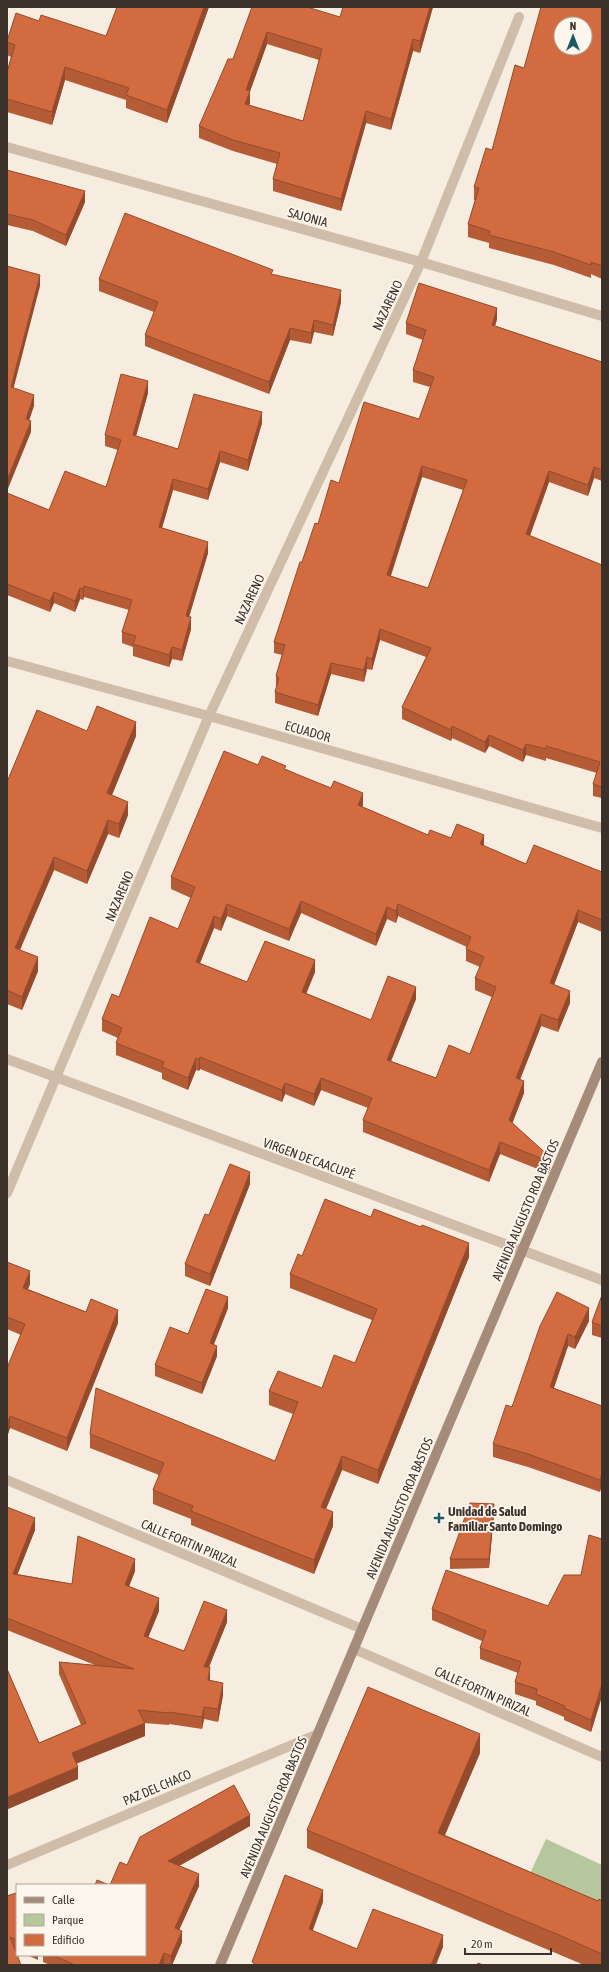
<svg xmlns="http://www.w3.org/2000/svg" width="609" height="1972" viewBox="0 0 609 1972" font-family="'Asap Condensed',sans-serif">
  <rect width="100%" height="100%" fill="#f6ecdf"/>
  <path fill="#b7c79d" d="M546,1839l56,26v52l-76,-35z"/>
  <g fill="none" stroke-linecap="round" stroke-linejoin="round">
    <g stroke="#d0bda9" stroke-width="10">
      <path d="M7,147l414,115 181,54"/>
      <path d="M7,661l202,55 393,112"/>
      <path d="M7,1059l595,221"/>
      <path d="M7,1193l202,-477 212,-454 98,-245"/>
      <path d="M354,1649l248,108"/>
      <path d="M7,1865l311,-131"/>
    </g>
    <path stroke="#d0bda9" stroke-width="10" d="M7,1480l355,149"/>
    <path stroke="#a48b7a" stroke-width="10" d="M220,1965l382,-903"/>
  </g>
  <g fill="#b55c37" fill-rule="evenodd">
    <path d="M117,7h92l-42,116 -41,-15v-8l-61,-20 -13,45 -45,-13v-40l4,-15 -4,-2v-14l32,-20 67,15z"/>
    <path d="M252,7l88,10 93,-10 -13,46 -7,-2 -22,79 -25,-7 -25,88 -68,-20v-12l4,-15 -44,-13 -34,-13v-12l34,-67zM267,44l52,16 -16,61 -54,-16 1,-2v-12z"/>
    <path d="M602,7v272l-11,-5v4l-37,-13 -65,-17v-5l-21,-6v-13l7,-24h-1v-13l18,-37 32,-82z"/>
    <path d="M7,170l78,32 -19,44 -33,-15 -26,-6z"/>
    <path d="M273,274l68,28 -8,34 -19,-4 -3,12 -21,-4 -21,54 -124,-48v-11l9,-23 -55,-21v-12z"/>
    <path d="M497,319l-2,7 107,36v119l-8,-3 -6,18 -39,-14 -19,54 72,29v233l-9,-2v-12l4,-11 -51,-15v3l-20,-6 -3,7 -34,-16 -4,7 -33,-15 -1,3 -49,-22v-12l24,-50 -46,-17 -8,30 -5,-1 -3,13 -33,-8 -13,42 -43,-13v-11l1,-4v-12l6,-21 -8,-2v-11l28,-80 16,-38 21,-41 80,-64 11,-32 -17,-5v-12l10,-30 -17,-6v-11zM422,477l41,13 -35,98 -37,-12z"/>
    <path d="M148,393l-12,43 42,13 84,-26 -14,48 -28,-9 -12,38 -35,-10 -11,38 46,25 -19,64 2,12 -9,32 -10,-2 -3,8 -36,-11v-9l-11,-4v-11l7,-22 -45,-13 -1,3 -3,-1 -5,13 -21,-9 -4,9 -43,-17v-102l42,17 57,-23 12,-37 -13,-4v-11z"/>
    <path d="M87,731l49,5 -24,59 16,20 -9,23 -11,-4 -21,50 -33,-14 -34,80 18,21 -16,39 -15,-6v-222z"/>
    <path d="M258,765l28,4 77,36 -1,2 66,28 23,3 33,8 42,18 76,8v60l-24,-10 -24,63 16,18 -12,29 -17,-6 -21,53 4,14 -12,30 38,34v12l-2,4 -48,-19 -11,28 -126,-50v-12l5,-12 -47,-18 -7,16 -29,-12 -3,8 -82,-33 -1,2 -3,-1 -8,20 -26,-11v-6l-46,-18v-12l2,-5 -16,-7v-12l17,-22 59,-68 13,-31 -20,-9v-12zM301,913l75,33 11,-27 9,4 2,-7 69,31 -1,2v12l14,6 -5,11v12l17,7 -22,57 -34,24 -45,-17 25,-62 -45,21 -65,-27 9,-21 -68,10 -47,-19 14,-35 7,3 6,-15 62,25z"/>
    <path d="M250,1184l-40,102 -25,-10v-12l24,-49z"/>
    <path d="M302,1256l167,1 -91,227 -36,-14 -16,39 7,17 -19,48 -123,-49v-6l-38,-15v-14l6,-15 -69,-27v-14l185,27 18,-47 -24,-9v-14l53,-3 33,-25 17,-43 -82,-32v-14z"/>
    <path d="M7,1262l23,22 -2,5 58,23 32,11 -51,128 -57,-23 -3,9v-69l14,-33 -14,-6z"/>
    <path d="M557,1292l32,29 -14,28 -7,-3 -14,42 48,18 -2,86 -72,-25 -35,-10v-13l19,-37z"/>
    <path d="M602,1295v43l-10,-3v-13z"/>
    <path d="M228,1308l-14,36 3,12 -15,38 -47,-18v-11l33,-31z"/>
    <path d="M7,1507l28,23 -18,44 55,10 63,-13 -6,15 30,25 -11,26 36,14 43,-29 -18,45 1,14 13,14 -5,27 -14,-3 -2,10 -33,-5v1l-25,-2 1,13 -69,28 2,15 -70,30 -1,-2v-138l32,74 42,-18 -22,-51v-12l36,3 -88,-35z"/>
    <path d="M494,1513l-5,55 -39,1v-10z"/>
    <path d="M602,1539v157l-11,36 -27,-12v-3l-28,-12v-4l-21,-7v-12l3,-9 -38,-14v-11l2,-7 -50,-21v-11l116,-3 33,-31z"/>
    <path d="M480,1753l-35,82 153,66h4v64h-18l-277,-117v-18z"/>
    <path d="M250,1826l-71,40 20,20 -20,44 3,12 -10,23h-6l-2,-1v1h-114l-7,-3v-7h102l-18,-90z"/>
    <path d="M17,1894v57l-2,-1 -8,15v-69z"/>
    <path d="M27,1955h11v5z"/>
  </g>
  <g fill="#944b2d">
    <path d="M204,7h5l-42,116v-13z"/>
    <path d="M430,7h3l-13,46v-12z"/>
    <path d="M267,32v12l-19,53 2,-6v12l-5,13v-12l1,-14z"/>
    <path d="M413,39v12l-22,79v-11z"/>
    <path d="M65,67v13l-13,45v-13z"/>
    <path d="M366,111v12l-25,88v-12z"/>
    <path d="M85,191v11l-19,44v-11z"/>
    <path d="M40,275v11l-29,112v-11z"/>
    <path d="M341,290v12l-8,34v-11z"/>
    <path d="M497,308v11l-5,17v-11z"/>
    <path d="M314,320v12l-3,12v-11z"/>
    <path d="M290,328v12l-21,54v-12z"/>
    <path d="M148,381v12l-15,54v-12z"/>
    <path d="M34,395v11l-8,24v-11z"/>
    <path d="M262,412v11l-14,48v-11z"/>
    <path d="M31,421v11l-24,59v-11z"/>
    <path d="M220,451v11l-12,38v-11z"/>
    <path d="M422,466v11l-35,109v-11z"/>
    <path d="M594,467v11l-6,18v-11z"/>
    <path d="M549,471v11l-23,64v-12z"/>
    <path d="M173,479v11l-14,48v-11z"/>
    <path d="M208,542v11l-22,74v-11z"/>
    <path d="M84,586v11l-1,3v-11z"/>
    <path d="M80,588v11l-5,13v-11z"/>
    <path d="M54,592v11l-4,9v-11z"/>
    <path d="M191,617v12l-9,32v-11z"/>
    <path d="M380,629v11l-8,30v-11z"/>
    <path d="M172,647v12l-3,8v-12z"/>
    <path d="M367,657v12l-3,13v-12z"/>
    <path d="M331,663v11l-13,42v-11z"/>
    <path d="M136,722v14l-29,71v-14z"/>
    <path d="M452,726v12l-1,3v-11z"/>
    <path d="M489,735v11l-4,7v-11z"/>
    <path d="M526,744v11l-3,7v-12z"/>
    <path d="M363,793v12l-5,12v-12z"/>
    <path d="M128,802v13l-9,23v-14z"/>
    <path d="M108,820v14l-21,50v-13z"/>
    <path d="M484,835v12l-4,-3z"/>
    <path d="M54,857v13l-39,91v-13z"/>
    <path d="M301,901v12l-12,28v-12z"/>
    <path d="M227,904v12l-6,15v-12z"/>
    <path d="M398,904v12l-2,7v-12z"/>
    <path d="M387,907v12l-11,27v-12z"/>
    <path d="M578,910v12l-28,73v-12z"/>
    <path d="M214,916v12l-18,45v-11z"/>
    <path d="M38,957v14l-16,39v-13z"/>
    <path d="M315,960v12l-13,32v-12z"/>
    <path d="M416,987v12l-29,72v-11z"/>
    <path d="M570,991v12l-12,29v-12z"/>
    <path d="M541,1014v12l-25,64v-12z"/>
    <path d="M200,1057v12l-1,2v-11z"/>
    <path d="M196,1058v12l-8,20v-12z"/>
    <path d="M321,1078v12l-7,16v-12z"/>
    <path d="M524,1081v12l-15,39v-12z"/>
    <path d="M285,1083v11l-3,8v-12z"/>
    <path d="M500,1142v12l-11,28v-12z"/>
    <path d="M550,1157v12l-2,4v-12z"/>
    <path d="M250,1172v12l-40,102v-12z"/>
    <path d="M469,1243v14l-91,227v-14z"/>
    <path d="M30,1271v13l-7,16v-12z"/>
    <path d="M228,1297v11l-18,46v-11z"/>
    <path d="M589,1308v13l-14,28v-12z"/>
    <path d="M118,1310v13l-51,128v-13z"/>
    <path d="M568,1334v12l-18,53v-12z"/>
    <path d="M217,1346v10l-15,38v-11z"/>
    <path d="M10,1416v12l-3,9v-13z"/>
    <path d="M342,1456v14l-21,51v-14z"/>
    <path d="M602,1473v12l-2,7v-12z"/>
    <path d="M494,1504v9l-5,55v-9z"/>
    <path d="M333,1512v14l-19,48v-14z"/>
    <path d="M35,1518v12l-22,56v-12z"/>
    <path d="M135,1559v12l-10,26v-12z"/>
    <path d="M159,1598v13l-15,37v-12z"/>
    <path d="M227,1610v12l-23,57v-12z"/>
    <path d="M210,1667v13l-2,13v-13z"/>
    <path d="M223,1683v12l-5,27v-13z"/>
    <path d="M602,1684v12l-11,36v-12z"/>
    <path d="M204,1707v12l-2,10v-12z"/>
    <path d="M145,1723v13l-73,29v-12z"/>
    <path d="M480,1734v19l-42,98v-18z"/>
    <path d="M78,1767v12l-70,30v-12z"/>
    <path d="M250,1815v11l-82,46v-11z"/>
    <path d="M199,1874v12l-24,53v-11z"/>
    <path d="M323,1890v12l-14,39v-12z"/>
    <path d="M182,1931v11l-10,23h-1v-9z"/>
    <path d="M443,1935v12l-7,18h-5z"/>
    <path d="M164,1953v12h-5z"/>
  </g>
  <g fill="#d36b40" stroke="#944b2d" fill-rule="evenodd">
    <path d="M117,7h87l-37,103 -41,-15 3,-7 -64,-21 -13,45 -45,-13v-27l8,-27 -8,-3v-1l9,-28 23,8 2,-6 65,21z"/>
    <path d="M252,7h55l33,10 3,-10h87l-10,34 -7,-2 -22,80 -25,-8 -25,88 -68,-20 7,-26 -47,-13 -34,-14 29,-67h5zM267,32l55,17 -19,72 -58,-17 5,-13 -4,-1z"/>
    <path d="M541,7h61v259l-11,-4v3l-37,-13 -65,-17 1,-4 -22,-7 11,-36 -5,-1 12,-39 6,2 23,-85 9,3zM561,24h24v24h-24z"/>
    <path d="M7,170l78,21 -19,44 -33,-15 -26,-6z"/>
    <path d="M125,213l148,57 -2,4 70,16 -8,35 -19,-5 -3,13 -21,-5 -21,54 -124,-47 13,-33 -59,-23z"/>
    <path d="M7,266l33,9 -29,112 23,8 -8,24 5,2 -24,59z"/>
    <path d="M419,283l78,25 -5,17 110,37v108l-8,-3 -6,18 -39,-14 -23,63 76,31v222l-9,-3 7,-22 -54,-16v3l-20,-5 -3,6 -34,-15 -4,7 -33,-16 -1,4 -49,-23 29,-59 -51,-19 -8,30 -5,-2 -3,13 -33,-7 -13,42 -43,-13 4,-14 -3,-2 9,-31 -11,-3 26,-80h2l13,-39 3,1 13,-44 8,3 25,-81 55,17 15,-42 -21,-7 13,-40 -20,-7zM422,466l45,14 -39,108 -41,-13z"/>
    <path d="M121,374l27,7 -15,54 45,14 16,-55 68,18 -14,48 -28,-9 -12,38 -35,-10 -14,48 49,15 -22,74 5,1 -9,33 -10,-3 -3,8 -36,-11 3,-8 -14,-4 10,-32 -48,-14 -1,3 -3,-1 -5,13 -21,-9 -4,9 -43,-17v-91l42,17 16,-39 41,16 15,-47 -16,-5z"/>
    <path d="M97,706l39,16 -29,71 21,9 -9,22 -11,-4 -21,51 -33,-14 -39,91 23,9 -16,40 -15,-7v-208l30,-72 50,21z"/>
    <path d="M224,751l34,14 4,-9 24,10 -2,3 47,19 3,-7 29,12 -5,12 70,30 2,-5 21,8 6,-14 27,11 -4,9 46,20 8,-19 68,27v48l-24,-10 -28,73 20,8 -12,29 -17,-6 -25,64 8,3 -15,39 41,37 -2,4 -48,-19 -11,28 -126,-50 9,-22 -51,-20 -7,16 -29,-11 -3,7 -82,-33 -1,3 -3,-2 -8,20 -26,-11 2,-5 -48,-19 6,-15 -20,-9 10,-25 7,3 31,-80 28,12 17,-42 -24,-10zM301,901l75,33 11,-27 9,4 2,-7 73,33 -5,12 18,8 -9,21 21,9 -26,67 -21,-9 -13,33 -49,-18 29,-73 -28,-11 -17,44 -69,-28 13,-32 -50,-19 -18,41 -51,-20 18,-46 7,3 6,-15 62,25z"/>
    <path d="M230,1164l20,8 -40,102 -25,-10 20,-50 4,1z"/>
    <path d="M325,1199l46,18 3,-8 47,18 1,-2 47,18 -91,227 -36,-14 -21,51 12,5 -19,48 -123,-49 2,-5 -40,-16 11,-27 -74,-29 6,-46 179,73 23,-59 -29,-11 9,-20 44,17 12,-33 21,8 22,-54 -87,-35 8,-20 4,2z"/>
    <path d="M7,1262l23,9 -7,17 63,24 5,-13 27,11 -51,128 -57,-22 -3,8v-56l18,-44 -18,-7z"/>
    <path d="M206,1289l22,8 -18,46 7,3 -15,37 -47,-18 15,-38 18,7z"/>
    <path d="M557,1292l32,16 -14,29 -7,-3 -18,53 52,19v67l-2,7 -72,-26 -35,-10 13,-39 6,2 28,-81z"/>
    <path d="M602,1295v31l-10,-4z"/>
    <path d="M470,1503l24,1 -5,55h-39z"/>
    <path d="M7,1507l28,11 -22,56 59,10 6,-48 57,23 -10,26 34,13 -15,38 40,15 20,-50 23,9 -23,57h6l-2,13 15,3 -5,26 -14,-2 -2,10 -33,-5v1l-31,-3 7,13 -73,30 6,14 -70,30 -1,-2v-126l32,74 47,-20 -27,-61 75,7 -127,-51z"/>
    <path d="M589,1535l13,4v145l-11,36 -27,-12 1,-2 -29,-12 1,-5 -22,-7 6,-20 -41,-14 6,-17 -54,-22 14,-39 102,36 16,-31h17z"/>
    <path d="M368,1687l112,47 -42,99 160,68 1,-2 3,2v53l-43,-19 -252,-105z"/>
    <path d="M234,1785l16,30 -82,46 31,13 -24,54 7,3 -11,25 -7,-3 -5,12h-84l-23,-10h93v-70h-35l10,-23 7,3 13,-28z"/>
    <path d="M285,1875l38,15 -14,39 48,20 16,-40 70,26 -12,30h-178l1,-2 -2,-1z"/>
    <path d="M97,1880l12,5h-14z"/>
    <path d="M16,1893l1,1v46l-7,-3 11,28h-14v-69z"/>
    <path d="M478,1963l5,2h-6z"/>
  </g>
  <path fill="#1a5b63" stroke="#fcf6ed" stroke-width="1.5" d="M437 1512h4v4h4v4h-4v4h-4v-4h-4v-4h4z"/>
  <g text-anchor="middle" stroke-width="3.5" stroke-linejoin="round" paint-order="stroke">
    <g font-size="13" fill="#3c302a" stroke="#fcf6ed">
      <text transform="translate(308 217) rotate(15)" y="5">SAJONIA</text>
      <text transform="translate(387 305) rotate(-65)" y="5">NAZARENO</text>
      <text transform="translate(249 599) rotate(-65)" y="5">NAZARENO</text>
      <text transform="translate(308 731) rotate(16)" y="5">ECUADOR</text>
      <text transform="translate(119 896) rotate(-67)" y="5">NAZARENO</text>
      <text transform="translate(309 1158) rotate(20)" y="5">VIRGEN DE CAACUPÉ</text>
      <text transform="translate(525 1210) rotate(-67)" y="5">AVENIDA AUGUSTO ROA BASTOS</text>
      <text transform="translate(399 1508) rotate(-67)" y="5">AVENIDA AUGUSTO ROA BASTOS</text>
      <text transform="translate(190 1543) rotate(23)" y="5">CALLE FORTIN PIRIZAL</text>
      <text transform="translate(483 1691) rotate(24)" y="5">CALLE FORTIN PIRIZAL</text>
      <text transform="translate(157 1787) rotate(-23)" y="5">PAZ DEL CHACO</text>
      <text transform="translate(273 1807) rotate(-67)" y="5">AVENIDA AUGUSTO ROA BASTOS</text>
    </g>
    <g font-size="13" font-weight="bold" fill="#3c302a" stroke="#fcf6ed" text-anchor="start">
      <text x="448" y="1516">Unidad de Salud<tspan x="448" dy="15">Familiar Santo Domingo</tspan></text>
    </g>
  </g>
  <rect width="609" height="1972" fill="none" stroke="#3c302a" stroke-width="16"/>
  <rect x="16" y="1884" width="130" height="72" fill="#fcf6ed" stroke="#afa79f"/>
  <rect x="24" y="1897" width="20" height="6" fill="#a48b7a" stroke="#afa79f"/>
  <text x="52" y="1904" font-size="12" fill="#3c302a">Calle</text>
  <rect x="24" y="1914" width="20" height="12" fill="#b7c79d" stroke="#afa79f"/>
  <text x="52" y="1924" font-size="12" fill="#3c302a">Parque</text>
  <rect x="24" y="1934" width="20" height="12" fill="#d36b40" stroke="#afa79f"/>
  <text x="52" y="1944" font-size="12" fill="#3c302a">Edificio</text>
  <g transform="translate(573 36)"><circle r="19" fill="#fcf6ed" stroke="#afa79f"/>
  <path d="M0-3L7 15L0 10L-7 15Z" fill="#1a5b63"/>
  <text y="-6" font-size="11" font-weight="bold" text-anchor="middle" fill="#3c302a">N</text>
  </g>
  <path d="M465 1948v6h86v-6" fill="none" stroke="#3c302a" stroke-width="2"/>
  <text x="471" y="1948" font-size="12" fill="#3c302a" stroke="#fcf6ed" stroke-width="3" paint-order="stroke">20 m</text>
</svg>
